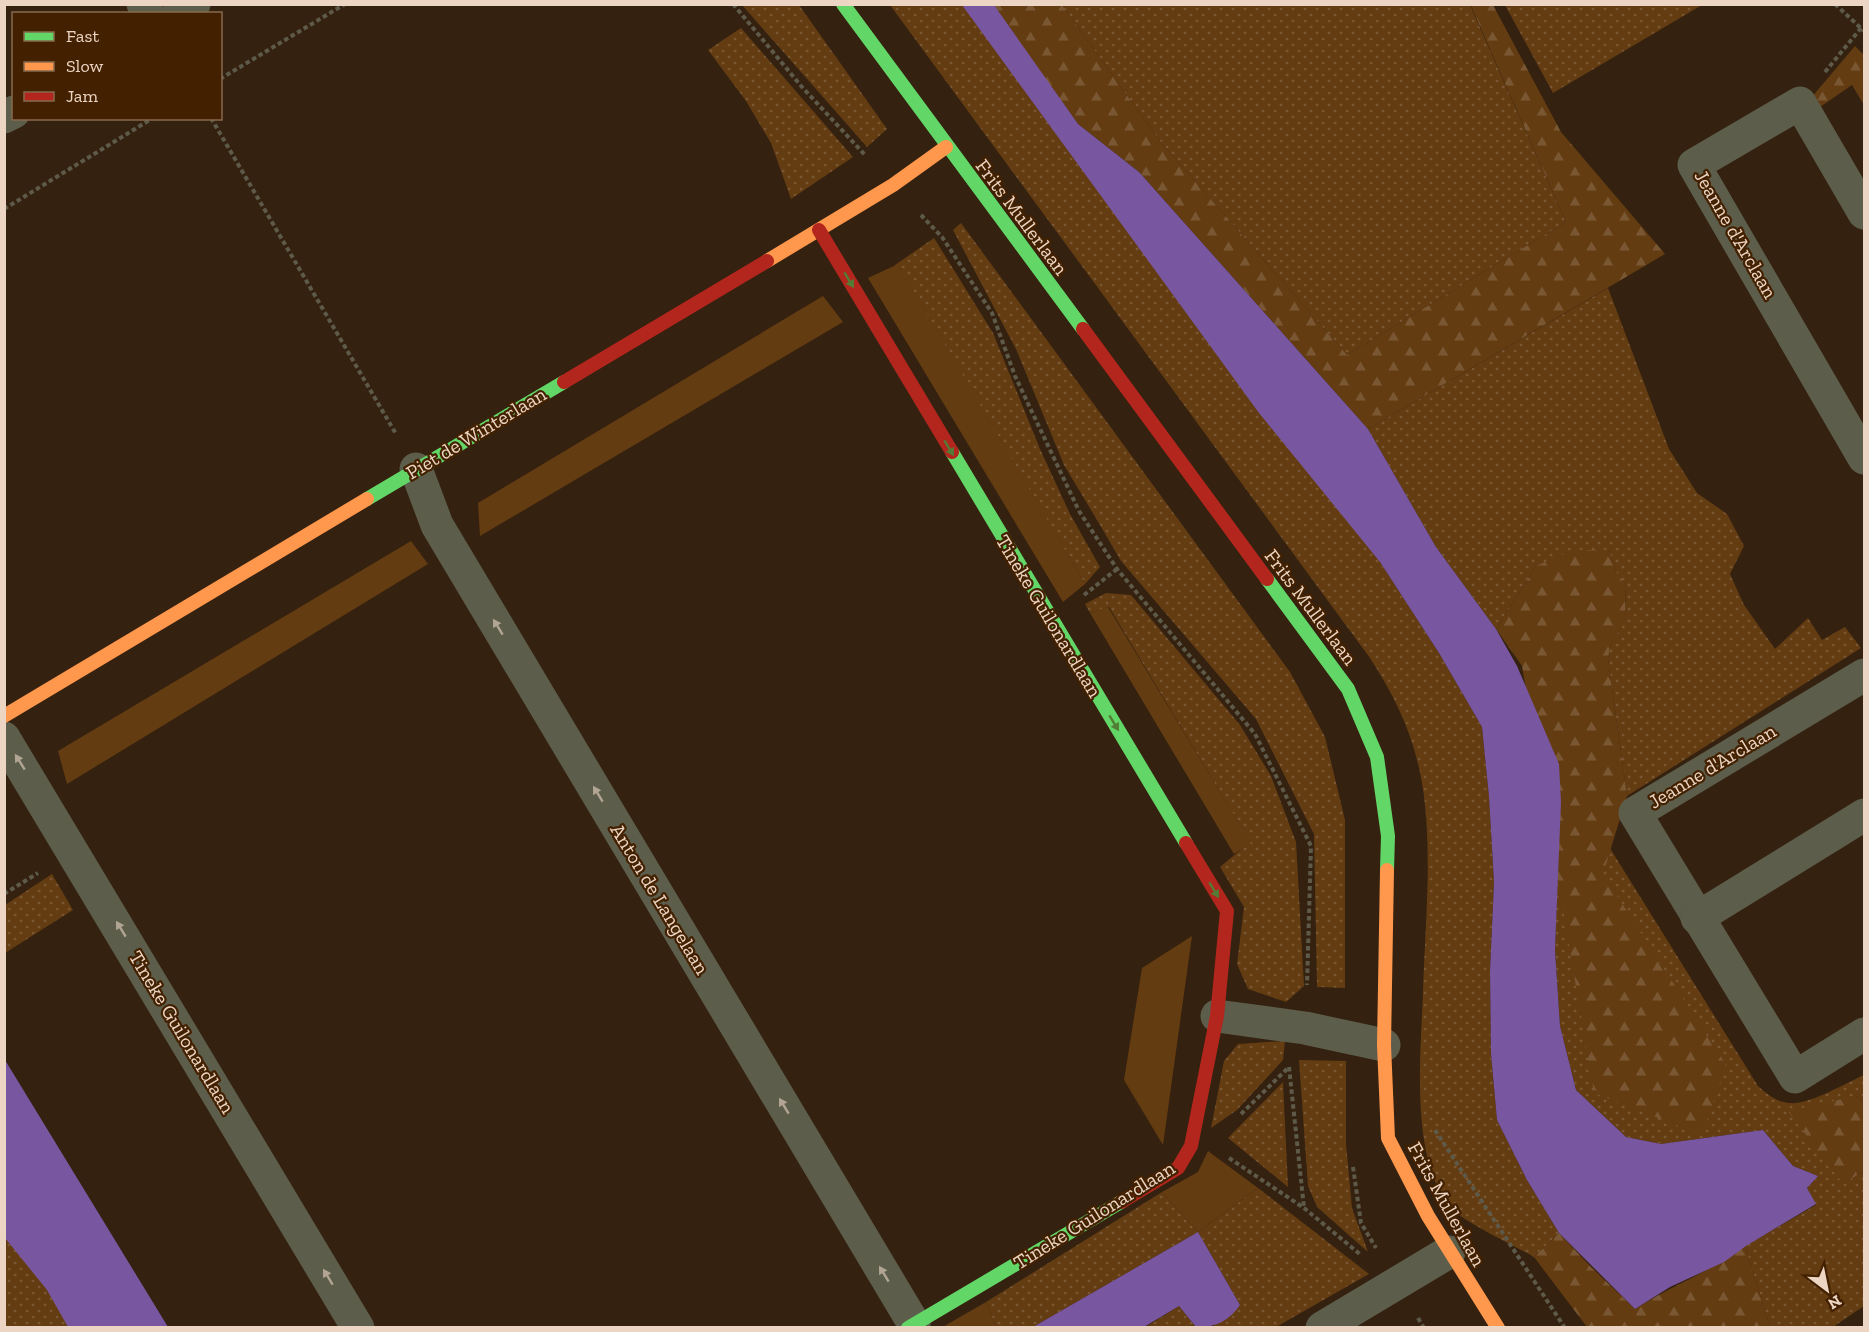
<svg xmlns="http://www.w3.org/2000/svg" width="1869" height="1332" viewBox="0 0 1869 1332" font-family="'Zilla Slab',serif">
  <defs>
    <pattern id="grass-dots" width="8" height="8" patternUnits="userSpaceOnUse" patternTransform="scale(1.5)"><rect width="8" height="8" fill="#643c12"/><path d="M2 2h.1M6 6h.1" fill="none" stroke="#7a5733" stroke-width="1.8" stroke-linecap="round"/></pattern>
    <pattern id="forest-firs" width="22" height="20" patternUnits="userSpaceOnUse" patternTransform="scale(1.5)"><rect width="22" height="20" fill="#643c12"/><path d="M5 1l3.5 6h-7zM16 11l3.5 6h-7z" fill="#7a5733"/></pattern>
  </defs>
  <rect width="100%" height="100%" fill="#34210f"/>
  <g fill="url(#grass-dots)">
    <path d="M742,5h57l88,124 -20,18z"/>
    <path d="M890,5h77l413,557 59,91 43,74 7,70 5,85 -4,89 1,83 6,66 30,60 32,53 -25,24c-16,-9 -73,-37 -82,-48 -43,-48 -31,-156 -29,-217 2,-64 9,-131 1,-196 -7,-53 -25,-93 -54,-138z"/>
    <path d="M1062,5h408l96,217 -219,133 -188,-215z"/>
    <path d="M1505,5h197l-149,88z"/>
    <path d="M741,28l112,129 -62,42 -20,-56 -25,-42 -38,-51z"/>
    <path d="M961,223l329,449 35,65 20,83v168l-28,-1 -3,-153 -58,-115 -135,-158 -21,-36 -36,-60 -48,-116 -63,-119z"/>
    <path d="M934,238l59,95 47,116 30,65 30,53 -15,17 -190,-319z"/>
    <path d="M1608,288l61,161 28,44 30,21 17,32 -14,28 14,31 31,44 33,-31 14,22 23,-13 16,21 -234,148 -19,-137 3,-16 14,-22 1,-36 -10,-13 -7,-22 -73,16 -40,63 -60,-82 -68,-118z"/>
    <path d="M1106,593l25,2 109,130 31,51 25,66 8,144 -18,16 -38,-13 -11,-25 7,-57 -24,-40 30,-25 -141,-235 -19,6 -5,-9z"/>
    <path d="M1593,821l165,265c9,8 18,16 32,17 19,2 56,-20 74,-28v27l-8,-6 -13,88 21,-13v135l-31,21h-63l-25,-81 71,-41 -9,-17 11,-12 -25,-10 -30,-36 -102,14 -35,-7 -50,-47 -16,-64 -5,-76 3,-89z"/>
    <path d="M52,874l21,36 -68,43v-48z"/>
    <path d="M1285,1041l-2,19 -46,50 -26,18 13,-67 14,-17z"/>
    <path d="M1299,1060l47,1v83l6,64 16,44 -51,-45 -9,-21z"/>
    <path d="M1283,1082l5,105 -60,-49z"/>
    <path d="M5,1119l116,208h-116z"/>
    <path d="M1258,1188l111,86 -93,53h-64l28,-22 -42,-73 -165,95h-37l-10,-25 176,-110 36,40z"/>
    <path d="M1179,1306l17,21 -52,1z"/>
  </g>
  <g fill="url(#forest-firs)">
    <path d="M987,5h75l97,135 188,215 219,-133 -95,-216 22,-1 68,127 104,122 -297,175 -229,-257 -61,-48z"/>
    <path d="M1855,46l9,9v50l-12,-20 -35,24 -6,-11z"/>
    <path d="M1573,550h36l7,22 10,12 -1,38 -14,21 -3,16 19,137 -24,78 123,191 -24,70 -108,-42 -72,-427 -26,-37 40,-63z"/>
    <path d="M1856,1096l8,6v69l-21,13 -55,-73z"/>
    <path d="M1559,1233l32,34 44,42c36,-23 77,-38 110,-63l25,81h-183l-53,-70z"/>
  </g>
  <g fill="#643c12">
    <path d="M898,264l187,320 -22,18 -195,-324z"/>
    <path d="M823,296l20,26 -363,214 -2,-33z"/>
    <path d="M411,541l17,23 -361,220 -9,-33z"/>
    <path d="M1108,607l143,236 -17,11 -144,-241z"/>
    <path d="M1192,936l-29,209 -39,-65 18,-112z"/>
    <path d="M1208,1151l50,37 -60,44 -36,-40 36,-20z"/>
    <path d="M986,1302l10,25 -55,1z"/>
  </g>
  <g fill="#7857a0">
    <path d="M962,5h32l84,119 61,48 229,257 68,118 60,82 21,37 42,98 2,38 -6,148 5,76 16,64 50,47 35,7 102,-14 30,36 25,10 -11,12 9,16 -70,42 -22,16 -54,25 -35,22 -76,-76 -32,-53 -30,-60 -6,-66 -1,-83 4,-89 -5,-85 -7,-70 -43,-74 -59,-91 -121,-149z"/>
    <path d="M4,1060h1l163,267h-100l-21,-37 -42,-52z"/>
    <path d="M1198,1232l42,73c-11,16 -25,23 -44,22l-17,-21 -35,21h-111z"/>
  </g>
  <g fill="none" stroke-linecap="round" stroke-linejoin="round">
    <g stroke="#5e5a4a" stroke-width="4" stroke-dasharray="4.5 3" stroke-linecap="butt">
      <path d="M733,4l69,83 63,68"/>
      <path d="M1835,4l29,27"/>
      <path d="M1825,72l36,-44"/>
      <path d="M220,79l125,-75"/>
      <path d="M211,118l185,316"/>
      <path d="M4,209l149,-91"/>
      <path d="M921,215l21,22 50,76 23,63 64,135 38,58 138,165 56,112 -4,139"/>
      <path d="M1084,595l33,-26"/>
      <path d="M4,894l34,-21"/>
      <path d="M1289,1067l15,141"/>
      <path d="M1241,1114l46,-45"/>
      <path d="M1435,1130l130,198"/>
      <path d="M1229,1158l75,50 57,47"/>
      <path d="M1353,1167l8,56 15,25"/>
      <path d="M1418,1318l6,10"/>
    </g>
    <g stroke="#5c5d4a" stroke-width="33">
      <path d="M143,4l5,10"/>
      <path d="M178,14l16,-10"/>
      <path d="M4,117l10,-5"/>
      <path d="M1864,213l-64,-110 -106,62 170,293"/>
      <path d="M416,469l21,56 477,799"/>
      <path d="M1864,675l-229,138 160,264 69,-43"/>
      <path d="M4,738l354,590"/>
      <path d="M1697,918l167,-103"/>
      <path d="M1217,1016l88,12 79,17"/>
      <path d="M1322,1328l127,-76"/>
    </g>
    <g stroke="#63d668" stroke-width="14">
      <path d="M843,4l240,325"/>
      <path d="M952,452l234,391"/>
      <path d="M367,499l197,-117"/>
      <path d="M1267,579l81,110 29,68 11,79 -1,34"/>
      <path d="M908,1328l213,-126"/>
    </g>
    <g stroke="#ff974d" stroke-width="14">
      <path d="M767,261l126,-76 53,-38"/>
      <path d="M4,716l363,-217"/>
      <path d="M1387,870l-3,175 4,93 40,78 70,112"/>
    </g>
    <g stroke="#b3261e" stroke-width="14">
      <path d="M819,230l133,222"/>
      <path d="M1083,329l184,250"/>
      <path d="M564,382l203,-121"/>
      <path d="M1121,1202l57,-34 13,-22 26,-130 10,-105 -41,-68"/>
    </g>
  </g>
  <defs><path id="oneway-solid" d="M-6-.8H1V-3.2L6.5 0L1 3.2V.8H-6Z" transform="scale(1.5)"/></defs>
  <g fill="#537c34">
    <use href="#oneway-solid" transform="translate(849 280) rotate(59)"/>
    <use href="#oneway-solid" transform="translate(949 448) rotate(59)"/>
    <use href="#oneway-solid" transform="translate(1114 723) rotate(59)"/>
    <use href="#oneway-solid" transform="translate(1214 890) rotate(59)"/>
  </g>
  <g fill="#b2a593">
    <use href="#oneway-solid" transform="translate(498 627) rotate(-121)"/>
    <use href="#oneway-solid" transform="translate(20 762) rotate(-122)"/>
    <use href="#oneway-solid" transform="translate(598 794) rotate(-121)"/>
    <use href="#oneway-solid" transform="translate(121 929) rotate(-121)"/>
    <use href="#oneway-solid" transform="translate(784 1106) rotate(-121)"/>
    <use href="#oneway-solid" transform="translate(884 1274) rotate(-121)"/>
    <use href="#oneway-solid" transform="translate(328 1277) rotate(-121)"/>
  </g>
  <g text-anchor="middle" stroke-width="4.5" stroke-linejoin="round" paint-order="stroke">
    <g font-size="20" fill="#ecd5c3" stroke="#432100">
      <text transform="translate(1022 217) rotate(53)" y="7">Frits Mullerlaan</text>
      <text transform="translate(1736 234) rotate(60)" y="7">Jeanne d'Arclaan</text>
      <text transform="translate(476 433) rotate(-31)" y="7">Piet de Winterlaan</text>
      <text transform="translate(1311 607) rotate(53)" y="7">Frits Mullerlaan</text>
      <text transform="translate(1049 616) rotate(59)" y="7">Tineke Guilonardlaan</text>
      <text transform="translate(1712 766) rotate(-31)" y="7">Jeanne d'Arclaan</text>
      <text transform="translate(660 899) rotate(59)" y="7">Anton de Langelaan</text>
      <text transform="translate(182 1032) rotate(59)" y="7">Tineke Guilonardlaan</text>
      <text transform="translate(1447 1204) rotate(61)" y="7">Frits Mullerlaan</text>
      <text transform="translate(1094 1215) rotate(-32)" y="7">Tineke Guilonardlaan</text>
    </g>
  </g>
  <rect width="1869" height="1332" fill="none" stroke="#ecd5c3" stroke-width="12"/>
  <rect x="12" y="12" width="210" height="108" fill="#432100" stroke="#87694e" stroke-width="1.5"/>
  <rect x="24" y="32" width="30" height="9" fill="#63d668" stroke="#87694e" stroke-width="1.5"/>
  <text x="66" y="42" font-size="18" fill="#ecd5c3">Fast</text>
  <rect x="24" y="62" width="30" height="9" fill="#ff974d" stroke="#87694e" stroke-width="1.5"/>
  <text x="66" y="72" font-size="18" fill="#ecd5c3">Slow</text>
  <rect x="24" y="92" width="30" height="9" fill="#b3261e" stroke="#87694e" stroke-width="1.5"/>
  <text x="66" y="102" font-size="18" fill="#ecd5c3">Jam</text>
  <g transform="translate(1827 1290) rotate(148)" stroke="#432100" stroke-width="4.5" paint-order="stroke">
  <path d="M0-4.5L10 22L0 15L-10 22Z" fill="#ecd5c3"/>
  <text y="-9" font-size="16" font-weight="bold" text-anchor="middle" fill="#ecd5c3">N</text>
  </g>
</svg>
